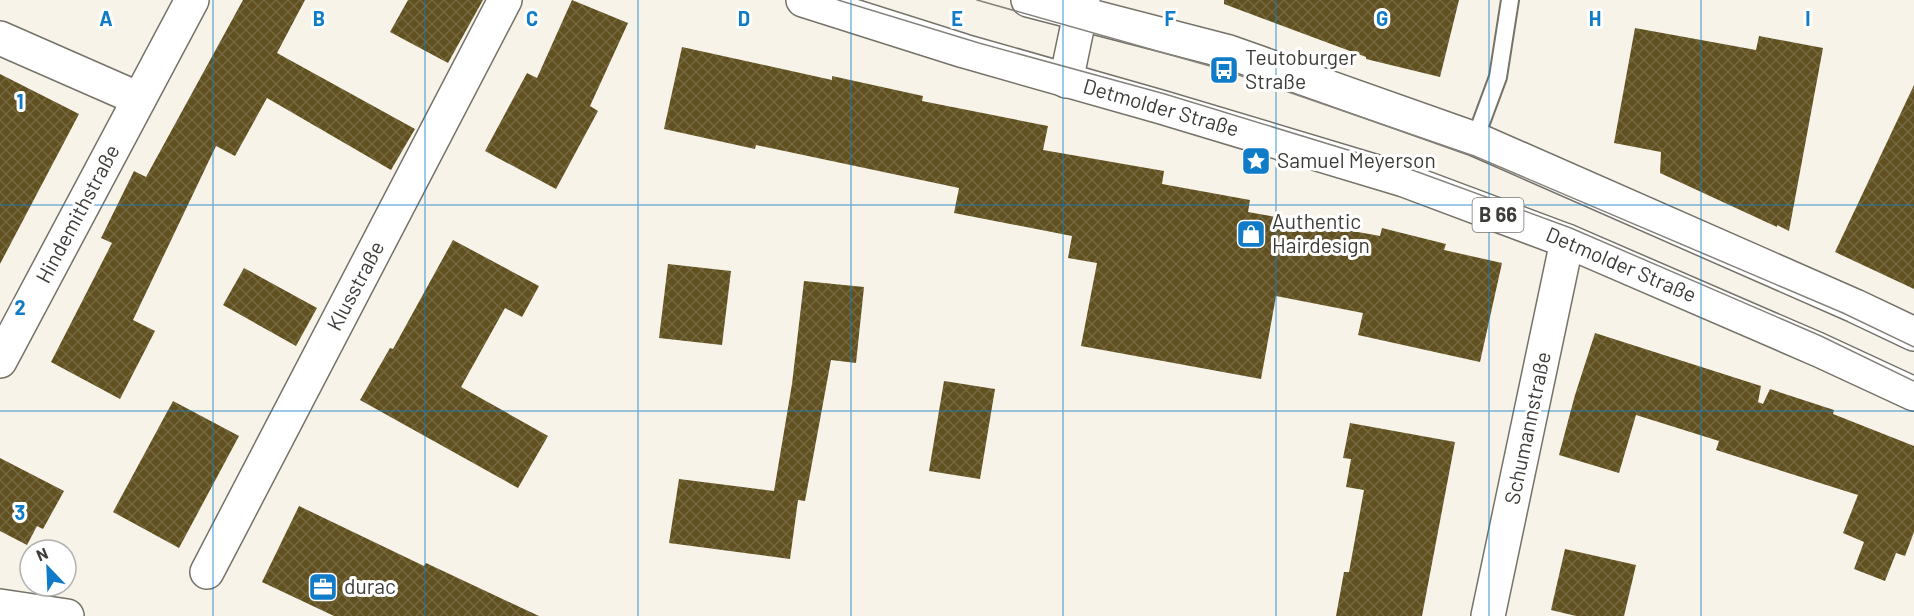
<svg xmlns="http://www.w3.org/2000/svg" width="1914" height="616" viewBox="0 0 1914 616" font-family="Barlow,sans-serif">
  <defs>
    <pattern id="building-cross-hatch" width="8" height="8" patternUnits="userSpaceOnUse" patternTransform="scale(1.5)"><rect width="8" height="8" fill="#615120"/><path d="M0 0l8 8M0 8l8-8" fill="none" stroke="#756841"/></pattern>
  </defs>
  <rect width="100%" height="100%" fill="#f7f3e9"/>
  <g fill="url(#building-cross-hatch)">
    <path d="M243,0h62l-28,53 138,76 -24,41 -124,-72 -32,58 -19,-10 -83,174 22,11 -35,68 -69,-37 61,-119 -11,-5 33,-67 12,6z"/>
    <path d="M408,0h75l-35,63 -58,-31z"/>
    <path d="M572,0l56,23 -38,83 8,5 -42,78 -71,-38 42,-78 10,5z"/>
    <path d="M1224,0h235l-19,77 -74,-18v-2l-142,-53z"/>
    <path d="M1635,28l121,22 3,-14 64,12 -34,183 -12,-6v2l-117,-54 1,-21 -47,-9z"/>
    <path d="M682,47l150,33v-4l91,20 -1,5 126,25 -5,24 121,21 -2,13 88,16 -2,12 132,24 2,-8 64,16 -2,6 58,13 -22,99 -122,-27 5,-22 -87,-17 -15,83 -180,-33 16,-83 -29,-5 4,-22 -118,-23 5,-25 -203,-43 -1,4 -91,-20z"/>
    <path d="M0,74l79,40 -79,150z"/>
    <path d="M1914,85v204l-79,-37z"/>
    <path d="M453,240l86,46 -17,31 -17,-9 -44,79 87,49 -30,52 -158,-88 30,-52 3,1z"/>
    <path d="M668,264l63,7 -9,74 -63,-7z"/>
    <path d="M244,268l73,40 -21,38 -73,-41z"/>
    <path d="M804,281l60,6 -8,76 -25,-3 -26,141 -7,-1 -8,59 -121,-16 10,-64 95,12 18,-107z"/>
    <path d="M1595,333l166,53 -3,16 5,2 7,-15 64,21 -1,4 81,32v86l-9,24 -9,-3 -11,28 -31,-12 10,-27 -21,-9 15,-38 -142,-45 3,-9 -83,-26 -17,58 -60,-18 16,-60z"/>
    <path d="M944,381l51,8 -15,90 -51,-8z"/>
    <path d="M173,401l66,35 -60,112 -66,-36z"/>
    <path d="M1350,423l105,19 -33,174h-86l8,-44h5l15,-82 -18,-3 5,-28 -8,-1z"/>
    <path d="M0,458l64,33 -21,38 -6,-3 -10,19 -27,-14z"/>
    <path d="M299,506l125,60 2,-3 113,53h-205l-72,-34z"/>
    <path d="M1565,549l71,16 -12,51h-48l-25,-6z"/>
  </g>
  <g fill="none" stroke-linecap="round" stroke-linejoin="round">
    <g stroke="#757269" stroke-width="20">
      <path id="service" d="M1475,139l23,-62 12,-77"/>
    </g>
    <g stroke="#757269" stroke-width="36">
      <g id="minor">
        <path d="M0,38l139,61"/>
        <path d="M0,361l192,-361"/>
        <path d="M207,572l298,-572"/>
        <path d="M0,606l67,10"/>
        <path d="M1488,616l79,-375"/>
      </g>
    </g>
    <g stroke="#757269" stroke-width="36">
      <path id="tertiary" d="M1066,81l17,-81"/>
    </g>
    <g stroke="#757269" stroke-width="36">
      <g id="primary">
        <path d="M803,0l161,51 197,56 243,73 163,61 252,109 95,44"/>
        <path d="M1028,0l201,52 246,87 380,167 59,28"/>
      </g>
    </g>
    <use href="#service" stroke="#fff" stroke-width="16"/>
    <use href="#minor" stroke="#fff" stroke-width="33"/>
    <use href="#tertiary" stroke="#fff" stroke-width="33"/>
    <use href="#primary" stroke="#fff" stroke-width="33"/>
    <g stroke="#86837d" stroke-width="1.5">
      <path d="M838,0l141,43 186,51 242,74 164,60 250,108 93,45"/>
      <path d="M977,0l247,70 250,86 369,157 71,34"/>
    </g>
  </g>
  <path fill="none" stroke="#107bc6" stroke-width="1.5" stroke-opacity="0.55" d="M213,0v616M425,0v616M638,0v616M851,0v616M1063,0v616M1276,0v616M1489,0v616M1701,0v616M0,205h1914M0,411h1914"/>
  <defs>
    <g id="bus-square" transform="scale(1.5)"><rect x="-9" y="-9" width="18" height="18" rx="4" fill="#107bc6" stroke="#fff"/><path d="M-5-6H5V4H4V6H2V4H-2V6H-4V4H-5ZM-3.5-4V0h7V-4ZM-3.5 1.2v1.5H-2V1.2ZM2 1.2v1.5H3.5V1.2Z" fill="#fff"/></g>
    <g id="sight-square" transform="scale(1.5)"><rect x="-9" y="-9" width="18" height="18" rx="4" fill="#107bc6" stroke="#fff"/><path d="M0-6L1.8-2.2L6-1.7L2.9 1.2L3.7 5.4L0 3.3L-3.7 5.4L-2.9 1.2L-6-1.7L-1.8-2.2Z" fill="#fff"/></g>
    <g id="shop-square" transform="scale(1.5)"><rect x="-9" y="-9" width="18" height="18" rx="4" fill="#107bc6" stroke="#fff"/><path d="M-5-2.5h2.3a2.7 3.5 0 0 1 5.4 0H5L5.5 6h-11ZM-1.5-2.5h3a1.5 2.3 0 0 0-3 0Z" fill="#fff"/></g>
    <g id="office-square" transform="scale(1.5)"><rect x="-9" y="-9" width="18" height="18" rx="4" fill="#107bc6" stroke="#fff"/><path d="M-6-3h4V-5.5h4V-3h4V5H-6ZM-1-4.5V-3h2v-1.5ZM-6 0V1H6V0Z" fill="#fff"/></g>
  </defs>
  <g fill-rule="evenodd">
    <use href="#bus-square" x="1224" y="70"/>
    <use href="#sight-square" x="1256" y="161"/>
    <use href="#shop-square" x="1251" y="234"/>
    <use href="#office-square" x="323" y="587"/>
  </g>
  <g text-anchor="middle" stroke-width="6" stroke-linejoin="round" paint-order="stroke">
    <rect fill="#fff" stroke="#787674" stroke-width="1.5" x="1472.5" y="198" width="51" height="34" rx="4.5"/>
    <g font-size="20" font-weight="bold" fill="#3e3c38">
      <text x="1498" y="222">B 66</text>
    </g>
    <g font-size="21" fill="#3e3c38" stroke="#fff" text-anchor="start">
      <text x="1245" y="65">Teutoburger<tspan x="1245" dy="24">Straße</tspan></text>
      <text x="1277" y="168">Samuel Meyerson</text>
      <text x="1272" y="229">Authentic<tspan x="1272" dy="24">Hairdesign</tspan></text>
      <text x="344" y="594">durac</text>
    </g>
    <g font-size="21" fill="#3e3c38" stroke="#fff">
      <text transform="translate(1161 108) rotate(16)" y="7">Detmolder Straße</text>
      <text transform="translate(78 214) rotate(-62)" y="7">Hindemithstraße</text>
      <text transform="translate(1621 265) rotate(23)" y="7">Detmolder Straße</text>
      <text transform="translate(356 286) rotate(-62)" y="7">Klusstraße</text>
      <text transform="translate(1528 428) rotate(-78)" y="7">Schumannstraße</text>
    </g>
  </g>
  <g font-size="20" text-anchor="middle" font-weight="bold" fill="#107bc6" stroke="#fff" stroke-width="6" stroke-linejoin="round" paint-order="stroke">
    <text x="106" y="26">A</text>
    <text x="319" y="26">B</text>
    <text x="532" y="26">C</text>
    <text x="744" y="26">D</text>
    <text x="957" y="26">E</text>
    <text x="1170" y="26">F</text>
    <text x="1382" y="26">G</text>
    <text x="1595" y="26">H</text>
    <text x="1808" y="26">I</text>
    <text x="20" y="109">1</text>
    <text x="20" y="315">2</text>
    <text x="20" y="520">3</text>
  </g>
  <g transform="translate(48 568) rotate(337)"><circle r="28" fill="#ffffff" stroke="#b2b1af" stroke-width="1.5"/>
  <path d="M0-4.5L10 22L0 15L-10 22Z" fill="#107bc6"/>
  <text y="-9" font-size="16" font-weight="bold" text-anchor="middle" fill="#3e3c38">N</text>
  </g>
</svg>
